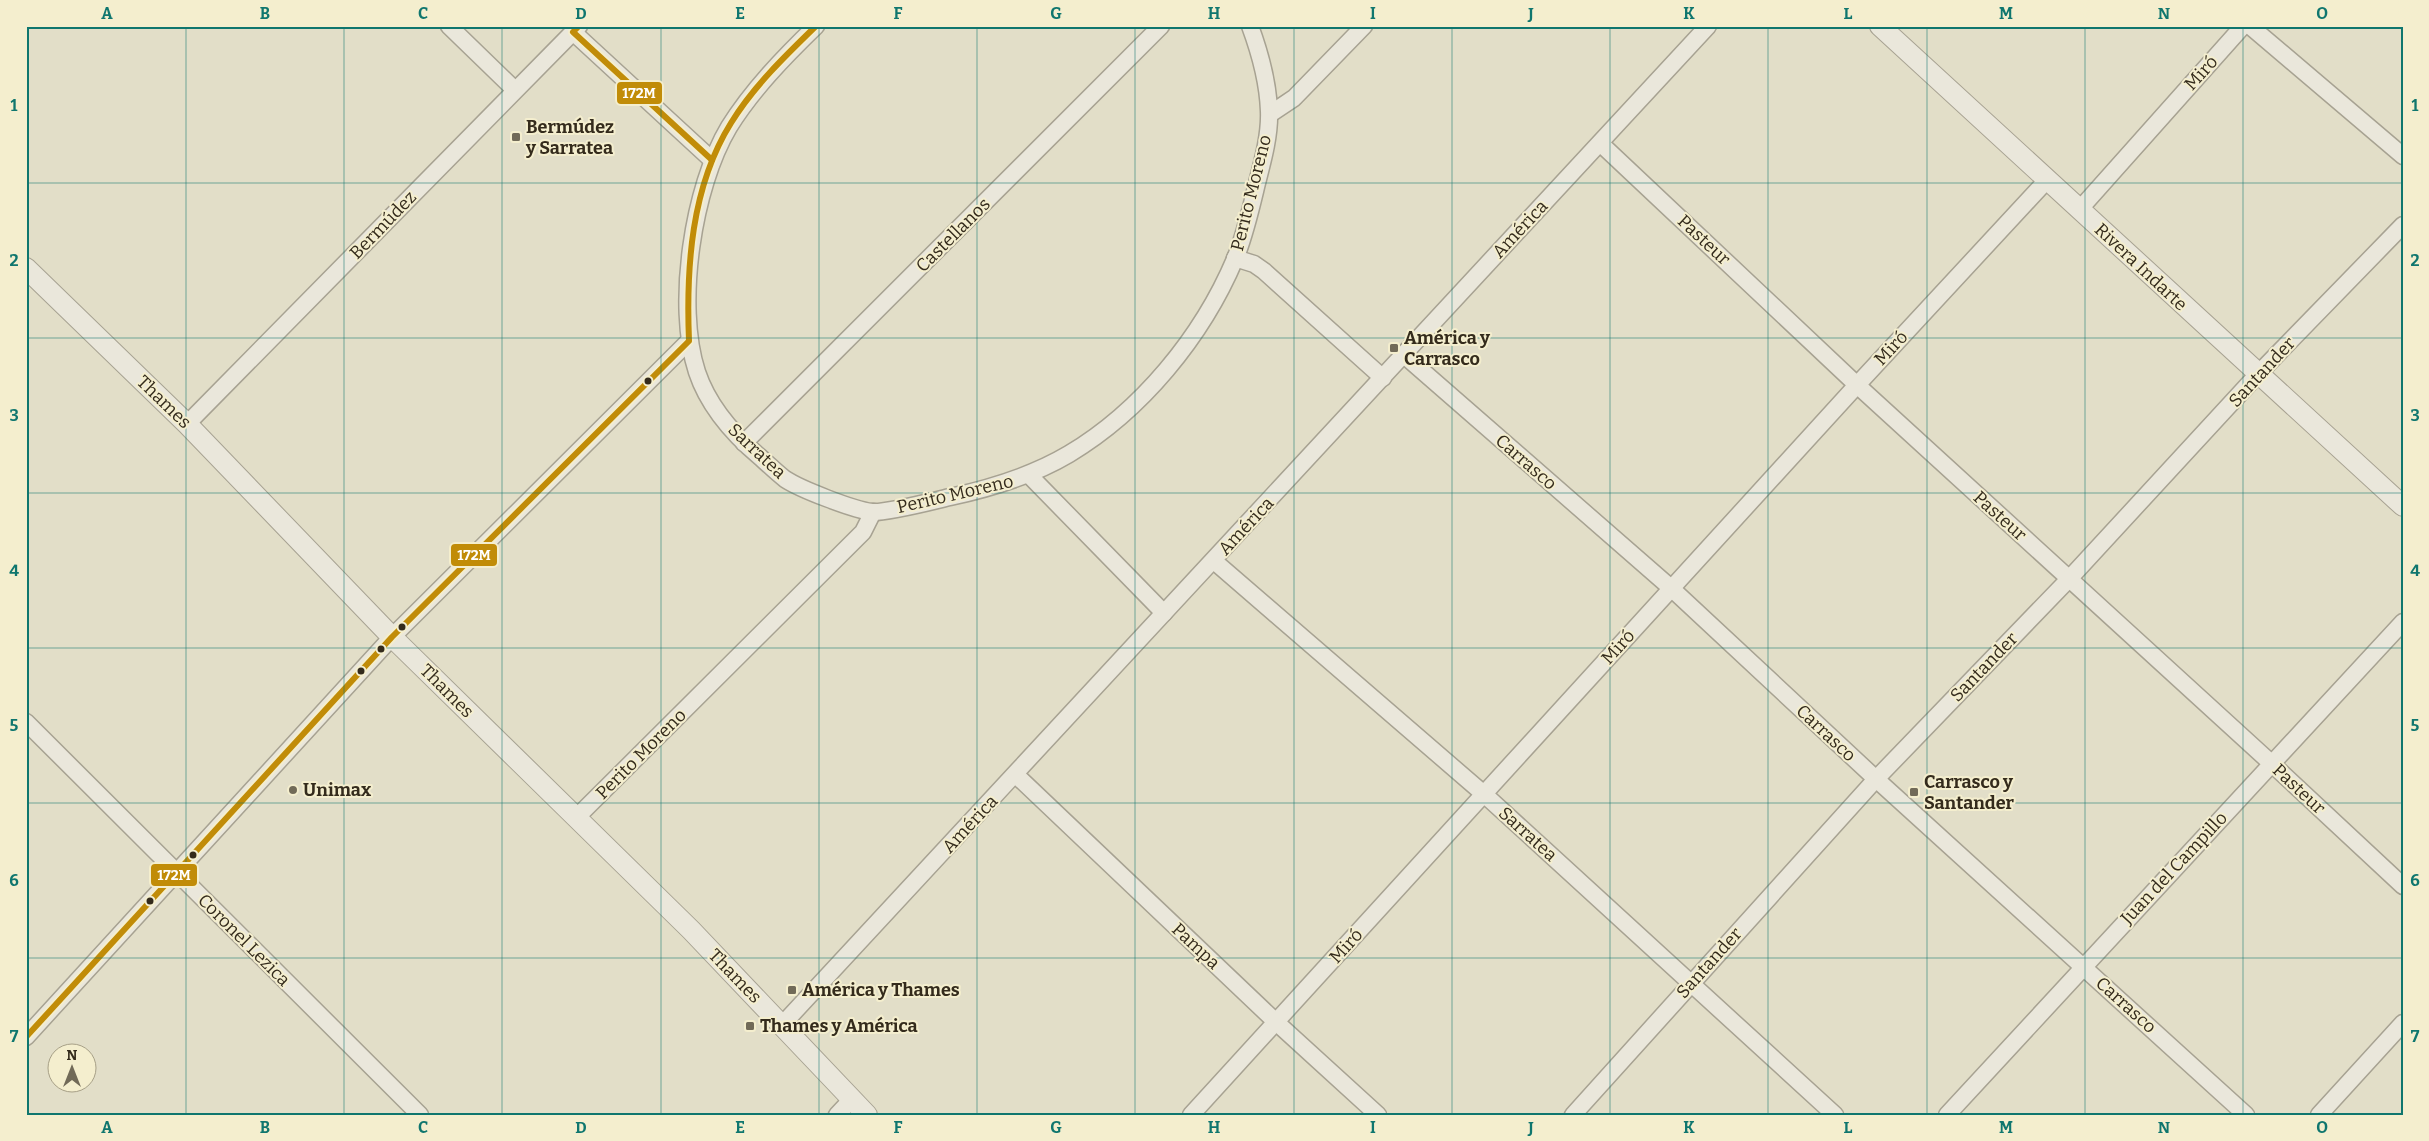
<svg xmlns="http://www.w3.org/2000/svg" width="2429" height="1141" viewBox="0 0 2429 1141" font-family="Bitter,serif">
  <rect width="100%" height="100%" fill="#e2dec8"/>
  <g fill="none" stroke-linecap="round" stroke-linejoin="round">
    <g stroke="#a7a292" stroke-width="19">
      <g id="minor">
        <path d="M449,26l66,64"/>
        <path d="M816,26c-32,31 -64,64 -87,101 -36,60 -54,178 -32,245 11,33 37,63 63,85 8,7 16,15 25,22 15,10 69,31 87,33 15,1 61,-11 78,-15 42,-9 82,-21 119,-43 72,-43 133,-117 166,-195 10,-24 16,-51 22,-76 6,-23 13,-49 12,-72 -1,-29 -9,-58 -19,-85"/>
        <path d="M2250,26l153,130"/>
        <path d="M573,32l139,128"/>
        <path d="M1270,114l24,-16 70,-72"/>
        <path d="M1600,143l257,242 414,378 132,123"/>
        <path d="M2079,210l164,-184"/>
        <path d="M1235,258l19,6 10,7 119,107"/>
        <path d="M1404,355l267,233 205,191 370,336"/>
        <path d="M187,424l392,-398"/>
        <path d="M744,443l417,-417"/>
        <path d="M1029,475l135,138"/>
        <path d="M1214,561l271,234 350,320"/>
        <path d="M26,722l394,393"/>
        <path d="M1016,775l260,247 102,93"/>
        <path d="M576,818l287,-286 10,-20"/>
        <path d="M782,1025l926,-999"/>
        <path d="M26,1037l366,-400 297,-296"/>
        <path d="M837,1115l15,-16"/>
        <path d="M1191,1115l666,-730 190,-205"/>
        <path d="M1573,1115l303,-336 193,-200 189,-205 145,-149"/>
        <path d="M1947,1115l456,-493"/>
        <path d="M2319,1115l84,-92"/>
      </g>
    </g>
    <g stroke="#a7a292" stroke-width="22">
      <g id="tertiary">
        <path d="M1880,26l523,480"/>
        <path d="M26,268l161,156 205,213 299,293 176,185"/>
      </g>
    </g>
    <use href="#minor" stroke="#eae7db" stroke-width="16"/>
    <use href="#tertiary" stroke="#eae7db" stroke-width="20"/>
    <g stroke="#f4eece" stroke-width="10">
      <g id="bus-1">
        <path d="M579,26l-6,6 139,128"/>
        <path d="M26,1037l366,-400 297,-296c-3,-73 2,-154 42,-218 22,-36 54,-67 85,-97"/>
      </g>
    </g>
    <use href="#bus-1" stroke="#c18c08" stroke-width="6"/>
  </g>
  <path fill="none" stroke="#0f766e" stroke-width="1" stroke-opacity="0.55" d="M186,26v1089M344,26v1089M502,26v1089M661,26v1089M819,26v1089M977,26v1089M1135,26v1089M1294,26v1089M1452,26v1089M1610,26v1089M1768,26v1089M1927,26v1089M2085,26v1089M2243,26v1089M26,183h2377M26,338h2377M26,493h2377M26,648h2377M26,803h2377M26,958h2377"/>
  <g fill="#716a58" stroke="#f4eece" stroke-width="2">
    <rect x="511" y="132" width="10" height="10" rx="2.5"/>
    <rect x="1389" y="343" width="10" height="10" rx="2.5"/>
    <circle cx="293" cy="790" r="5"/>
    <rect x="1909" y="787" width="10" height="10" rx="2.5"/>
    <rect x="787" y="985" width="10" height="10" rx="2.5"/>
    <rect x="745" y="1021" width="10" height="10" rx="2.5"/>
  </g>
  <g fill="#342b1c" stroke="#f4eece" stroke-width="2">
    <circle cx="648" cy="381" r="4.5"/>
    <circle cx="402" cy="627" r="4.5"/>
    <circle cx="381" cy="649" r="4.5"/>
    <circle cx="361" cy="671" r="4.5"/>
    <circle cx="193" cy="855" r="4.5"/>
    <circle cx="150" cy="901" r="4.5"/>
  </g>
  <g text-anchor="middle" stroke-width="4" stroke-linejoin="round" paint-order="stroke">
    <g font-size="18" fill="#342b1c" stroke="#f4eece">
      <text transform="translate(2201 73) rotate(-48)" y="6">Miró</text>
      <text transform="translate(1251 193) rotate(-76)" y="6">Perito Moreno</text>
      <text transform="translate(383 225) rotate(-46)" y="6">Bermúdez</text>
      <text transform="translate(1520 229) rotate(-47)" y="6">América</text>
      <text transform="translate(953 235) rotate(-45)" y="6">Castellanos</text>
      <text transform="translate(1704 240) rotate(43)" y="6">Pasteur</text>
      <text transform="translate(2141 267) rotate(43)" y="6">Rivera Indarte</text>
      <text transform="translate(1891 348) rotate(-47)" y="6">Miró</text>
      <text transform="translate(2262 372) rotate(-47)" y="6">Santander</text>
      <text transform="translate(164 402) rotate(44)" y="6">Thames</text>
      <text transform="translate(757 451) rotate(43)" y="6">Sarratea</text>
      <text transform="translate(1526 462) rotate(41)" y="6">Carrasco</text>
      <text transform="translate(955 494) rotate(-13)" y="6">Perito Moreno</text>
      <text transform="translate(2000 516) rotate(42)" y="6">Pasteur</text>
      <text transform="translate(1246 526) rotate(-47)" y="6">América</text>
      <text transform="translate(1618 647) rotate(-48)" y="6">Miró</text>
      <text transform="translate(1984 667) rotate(-46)" y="6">Santander</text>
      <text transform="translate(447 691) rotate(45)" y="6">Thames</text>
      <text transform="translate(1826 733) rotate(43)" y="6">Carrasco</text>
      <text transform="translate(641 754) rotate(-45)" y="6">Perito Moreno</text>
      <text transform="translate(2299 789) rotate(43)" y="6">Pasteur</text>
      <text transform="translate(970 824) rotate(-47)" y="6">América</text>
      <text transform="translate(1528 834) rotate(42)" y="6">Sarratea</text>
      <text transform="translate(2174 868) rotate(-47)" y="6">Juan del Campillo</text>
      <text transform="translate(244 940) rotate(45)" y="6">Coronel Lezica</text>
      <text transform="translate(1196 946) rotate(43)" y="6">Pampa</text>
      <text transform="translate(1346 946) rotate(-48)" y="6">Miró</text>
      <text transform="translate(1709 963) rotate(-48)" y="6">Santander</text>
      <text transform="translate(735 976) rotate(46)" y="6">Thames</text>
      <text transform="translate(2126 1005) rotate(42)" y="6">Carrasco</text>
    </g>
    <g font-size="18" font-weight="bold" fill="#342b1c" stroke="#f4eece" text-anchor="start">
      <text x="526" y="133">Bermúdez<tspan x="526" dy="21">y Sarratea</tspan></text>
      <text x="1404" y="344">América y<tspan x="1404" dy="21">Carrasco</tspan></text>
      <text x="1924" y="788">Carrasco y<tspan x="1924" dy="21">Santander</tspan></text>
      <text x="303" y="796">Unimax</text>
      <text x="802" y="996">América y Thames</text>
      <text x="760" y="1032">Thames y América</text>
    </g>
  </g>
  <g stroke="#f4eece" stroke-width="2">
    <rect x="616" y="81" width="47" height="24" rx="5" fill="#c18c08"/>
    <rect x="450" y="543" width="48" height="24" rx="5" fill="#c18c08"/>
    <rect x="150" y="863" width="48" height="24" rx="5" fill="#c18c08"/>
  </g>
  <g font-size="14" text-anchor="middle" font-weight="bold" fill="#fff">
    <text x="639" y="98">172M</text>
    <text x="474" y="560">172M</text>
    <text x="174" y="880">172M</text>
  </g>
  <rect width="2429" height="1141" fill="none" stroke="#f4eece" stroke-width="55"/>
  <g transform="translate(72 1068)"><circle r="24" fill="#f4eece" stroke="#a7a087"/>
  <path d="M0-4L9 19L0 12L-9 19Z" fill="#716a58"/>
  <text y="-8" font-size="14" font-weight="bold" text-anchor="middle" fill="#342b1c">N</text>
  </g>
  <rect x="28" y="28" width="2374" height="1086" fill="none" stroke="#0f766e" stroke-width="2"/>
  <g font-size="16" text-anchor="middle" font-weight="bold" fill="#0f766e">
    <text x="107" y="19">A</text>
    <text x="265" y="19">B</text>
    <text x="423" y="19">C</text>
    <text x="581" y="19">D</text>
    <text x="740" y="19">E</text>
    <text x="898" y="19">F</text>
    <text x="1056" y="19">G</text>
    <text x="1214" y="19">H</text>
    <text x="1373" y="19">I</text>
    <text x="1531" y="19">J</text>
    <text x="1689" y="19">K</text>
    <text x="1848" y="19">L</text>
    <text x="2006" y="19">M</text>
    <text x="2164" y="19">N</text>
    <text x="2322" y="19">O</text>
    <text x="14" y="111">1</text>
    <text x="2415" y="111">1</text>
    <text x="14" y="266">2</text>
    <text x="2415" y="266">2</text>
    <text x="14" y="421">3</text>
    <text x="2415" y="421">3</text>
    <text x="14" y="576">4</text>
    <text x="2415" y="576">4</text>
    <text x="14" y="731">5</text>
    <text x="2415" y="731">5</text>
    <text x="14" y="886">6</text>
    <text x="2415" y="886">6</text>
    <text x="14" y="1042">7</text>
    <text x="2415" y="1042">7</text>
    <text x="107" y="1133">A</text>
    <text x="265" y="1133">B</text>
    <text x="423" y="1133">C</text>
    <text x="581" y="1133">D</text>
    <text x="740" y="1133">E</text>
    <text x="898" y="1133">F</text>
    <text x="1056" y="1133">G</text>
    <text x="1214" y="1133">H</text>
    <text x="1373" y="1133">I</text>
    <text x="1531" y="1133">J</text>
    <text x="1689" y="1133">K</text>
    <text x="1848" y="1133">L</text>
    <text x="2006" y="1133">M</text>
    <text x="2164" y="1133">N</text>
    <text x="2322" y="1133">O</text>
  </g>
</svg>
